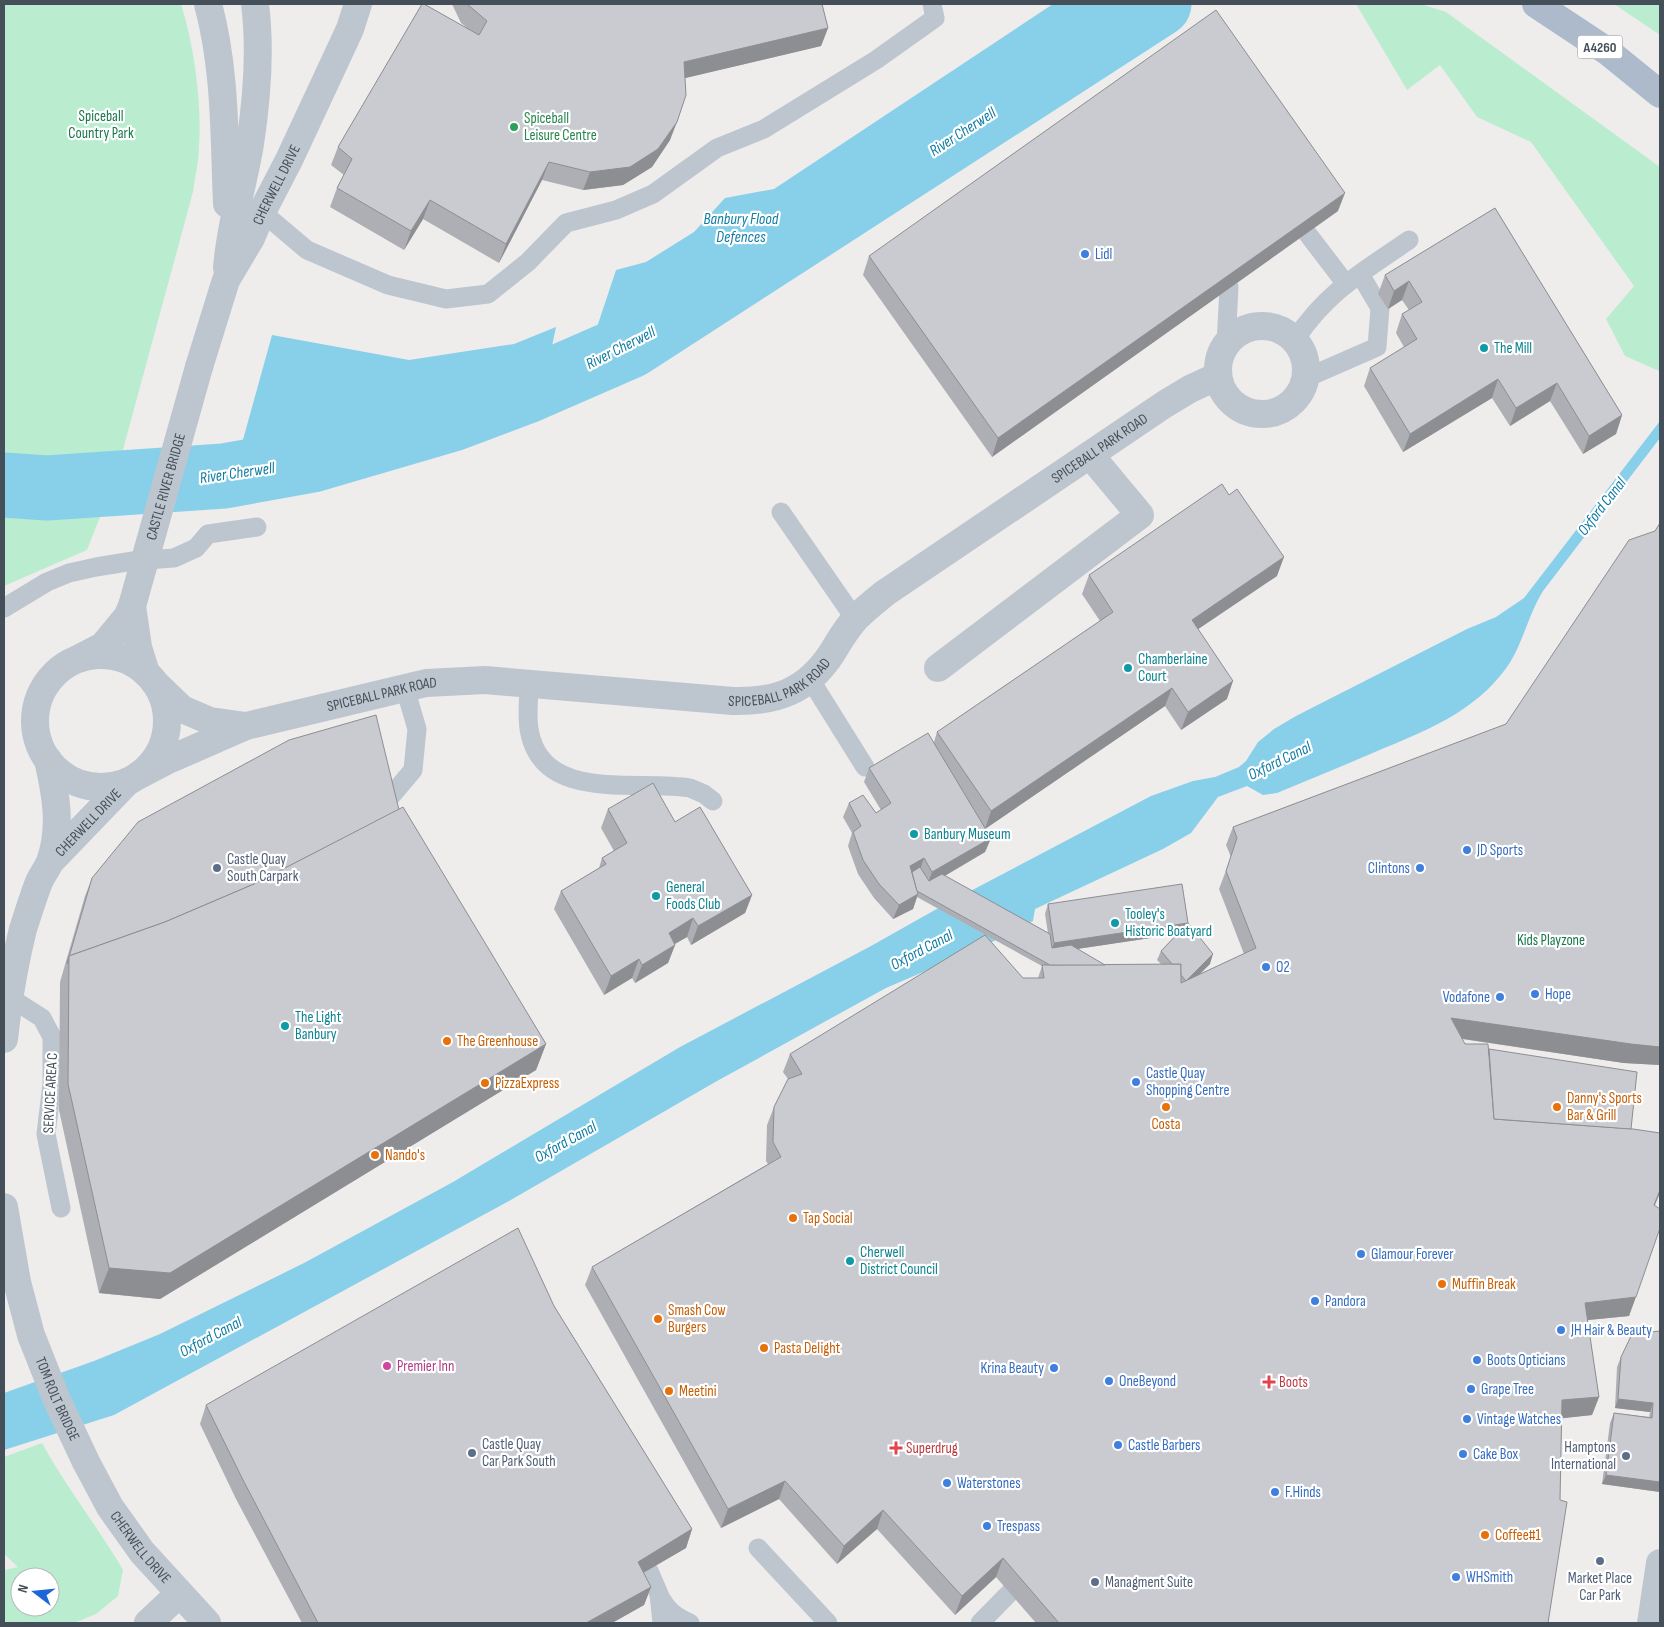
<svg xmlns="http://www.w3.org/2000/svg" width="1664" height="1627" viewBox="0 0 1664 1627" font-family="'Sofia Sans Condensed',sans-serif">
  <rect width="100%" height="100%" fill="#efecec"/>
  <g fill="#baedd0" fill-rule="evenodd">
    <path d="M4,4h177c13,41 21,99 18,142 0,15 -4,31 -6,46l-78,287 -28,71 -83,36z"/>
    <path d="M1356,4h65l25,8 214,155v199l-1,5 -34,-15 -19,-37 28,-33 -103,-144 -54,-25 -37,-52 -33,25z"/>
    <path d="M1614,4h46v31z"/>
    <path d="M42,1443c24,44 56,84 81,127l-5,26 -22,18 -22,9h-70v-53l14,-3 -14,-13v-97zM20,1577h30v30h-30z"/>
  </g>
  <g fill="#88d0e9">
    <path d="M1053,4h82l-289,193 -164,106 -93,48 27,-81 30,-8 48,-30 31,-34 49,-9z"/>
    <path d="M556,327l-9,43 -121,48 -117,35 -70,1 33,-119 137,25 105,-16z"/>
    <path d="M1660,421v17l-117,153c-15,24 -20,53 -36,76 -33,46 -82,64 -132,85 -32,14 -65,27 -98,41l-14,2 -16,-9 -29,11 -27,36 -28,16 -128,60 -2,12 -45,23 -102,44 -169,93 -208,120 -395,214 -110,35v-57l90,-32 66,-27 144,-71 149,-81 227,-135 191,-101 71,-40 209,-110 42,-15 22,-4 24,-10 7,-6 12,-19 16,-13 22,-13 171,-87 29,-12 28,-19z"/>
  </g>
  <g fill="none" stroke-linecap="round" stroke-linejoin="round">
    <path stroke="#88d0e9" stroke-width="65" d="M4,485l43,3 177,-12 88,-16 140,-41 77,-29 101,-44 529,-342"/>
    <g stroke="#bdc6cf" stroke-width="19">
      <path d="M262,212l45,38 81,35 58,14 42,-5 40,-32 38,-39 50,-13 37,-16 64,-46 47,-19 112,-69 59,-42 -3,-14"/>
      <path d="M1307,233l39,51"/>
      <path d="M1295,340c31,-48 69,-69 114,-100"/>
      <path d="M1226,344l3,-57"/>
      <path d="M1306,378l71,-31 3,-39 -20,-34"/>
      <path d="M781,512l74,107"/>
      <path d="M4,608l43,-26 22,-9 27,-6 37,-6 41,-3 22,-10 12,-14 49,-7"/>
      <path d="M810,679l55,88"/>
      <path d="M529,685c0,15 -3,34 1,49 15,69 109,45 160,54l14,6 9,7"/>
      <path d="M386,802l27,-32 4,-41 -12,-41"/>
      <path d="M9,997l33,21 10,19v47l-6,50 15,74"/>
      <path d="M758,1548l70,75"/>
      <path d="M649,1571l10,23 3,29"/>
      <path d="M659,1595c8,15 16,22 31,28"/>
      <path d="M980,1623l48,-49"/>
    </g>
    <g stroke="#bdc6cf" stroke-width="28">
      <circle cx="1262" cy="370" r="44"/>
      <path d="M938,668l202,-153 -50,-60"/>
      <path d="M155,683l27,26 28,12 36,5"/>
      <path id="s1" d="M141,774l25,-13 80,-35 180,-43 59,-3 248,21c44,1 74,-10 99,-48 7,-12 14,-24 24,-35 9,-9 19,-17 29,-25l280,-189 25,-15 28,-13"/>
      <path d="M148,1623l31,-29"/>
      <path d="M1651,1623l9,-60"/>
    </g>
    <g stroke="#bdc6cf" stroke-width="28">
      <path d="M208,4c18,67 16,132 19,200"/>
      <path d="M227,268c3,-42 16,-82 23,-124 7,-46 11,-93 5,-140"/>
      <path id="s2" d="M199,367l27,-87 25,-42 11,-26 27,-52 61,-131 8,-25"/>
      <path d="M132,606l6,41 8,26"/>
      <circle cx="101" cy="721" r="66"/>
      <path d="M80,658l23,-12 24,-29 5,-11"/>
      <path id="s3" d="M50,862l76,-79"/>
      <path d="M4,1039c4,-37 10,-74 19,-110 5,-15 10,-32 16,-47 3,-7 8,-13 11,-20 12,-34 6,-68 -2,-102"/>
      <path id="s4" d="M4,1207l13,75 14,53 25,63 30,64 24,45 32,45 65,71"/>
    </g>
    <path stroke="#acbacb" stroke-width="28" d="M1536,4l71,47 53,43"/>
    <path stroke="#bdc6cf" stroke-width="28" id="s5" d="M132,606l67,-239"/>
  </g>
  <g fill="#adafb4" fill-rule="evenodd">
    <path d="M452,4h370l6,24 -7,18 -136,32 -15,62 -18,27 -29,18 -40,5 -41,-10 -43,83 -76,-44 -19,31 -74,-43 7,-19 7,-13 -13,-10 7,-18 128,-120 -5,-4z"/>
    <path d="M1495,208l127,207 -6,19 -33,20 -33,-53 -40,25 -18,-28 -89,54 -39,-66 6,-18 34,-21 -8,-14 6,-19 7,-4 -7,-10 -14,9 -10,-15 7,-19z"/>
    <path d="M1338,211l-346,246 -129,-182 6,-19z"/>
    <path d="M1660,523v542l-36,-2 -162,-24 3,5 24,5 142,80 24,77 -26,110 -42,4 12,77 -7,18 -30,3 -14,205h-512l-40,-46 -41,38 -78,-86 -40,35 -58,-65 -58,29 -136,-243 7,-18 176,-103 -2,-3 1,-36 7,-18 14,-28 -5,-7 7,-18 233,-76h15l4,-12 -125,-69 -4,12 -20,10 -19,-21 -16,-24 -10,-28 4,-13 -9,-16 6,-14 27,10 5,-3 -17,-28 5,-14 65,-26 3,-10 163,-111 -18,-27 7,-19 188,1 -79,53 29,70 -46,31 -16,-24 -180,123 6,9 -6,14 -40,24 103,57 -3,-19 3,-10 140,19 22,41 -12,11 46,-21 -25,-65 12,-32 -5,-12 7,-18 273,-103 149,-193zM1177,934l-16,17 -4,9 4,4 -56,1 -28,-16z"/>
    <path d="M399,809l147,235 -10,26 -376,229 -61,-6 -40,-183 1,-128 25,-86 7,-18z"/>
    <path d="M608,809l67,13 77,73 -7,18 -54,32 -4,-8 -12,7v1l-7,18 -33,20 -3,-5 -28,17 -50,-86 7,-18 38,-23 3,-10 12,-7 -13,-23z"/>
    <path d="M554,1306l138,223 -6,19 -43,25 8,14 -7,18 -32,18h-310l-66,-124 -36,-75 6,-19z"/>
    <path d="M1660,1331v161l-58,-8 8,-61 4,-10 35,4 1,-5 -35,-4 2,-41 4,-10z"/>
  </g>
  <g fill="#8d8e92">
    <path d="M828,28l-7,18 -144,34 7,-18z"/>
    <path d="M677,122l-7,18 -18,27 -29,18 -40,5 7,-18z"/>
    <path d="M549,162l-7,18 -43,83 7,-19z"/>
    <path d="M1345,193l-7,18 -346,246 6,-19z"/>
    <path d="M430,200l-7,19 -19,31 7,-19z"/>
    <path d="M1409,281l-7,19 -14,9 6,-18z"/>
    <path d="M1498,379l-6,19 -89,54 7,-18z"/>
    <path d="M1557,383l-7,18 -40,25 6,-18z"/>
    <path d="M1622,415l-6,19 -33,20 6,-18z"/>
    <path d="M1284,557l-7,19 -92,62 7,-18z"/>
    <path d="M1233,681l-6,18 -46,31 7,-18z"/>
    <path d="M1172,688l-7,18 -180,123 6,-18z"/>
    <path d="M991,838l-6,14 -58,34 5,-14z"/>
    <path d="M924,858l-5,14 -12,6 3,-12z"/>
    <path d="M918,894l-5,15 -20,10 6,-14z"/>
    <path d="M752,895l-7,18 -54,32 7,-19z"/>
    <path d="M693,918l-6,19 -25,14 7,-18z"/>
    <path d="M1188,923l-4,10 -134,20 4,-10z"/>
    <path d="M675,945l-7,18 -33,20 7,-18z"/>
    <path d="M1213,954l-3,10 -27,27 3,-10z"/>
    <path d="M639,959l-7,19 -28,17 7,-19z"/>
    <path d="M1451,1018l209,29v18l-36,-2 -180,-27z"/>
    <path d="M546,1044l-10,26 -376,229 -61,-6 10,-25z"/>
    <path d="M1660,1190v3l-13,31 7,-19z"/>
    <path d="M1636,1297l-7,19 -51,5 7,-18z"/>
    <path d="M1599,1397l-7,18 -36,4 6,-19z"/>
    <path d="M1618,1399l35,4 -3,9 -35,-4z"/>
    <path d="M1606,1475l54,7v10l-58,-8z"/>
    <path d="M785,1481l-6,18 -58,29 7,-19z"/>
    <path d="M883,1510l-6,19 -40,35 7,-18z"/>
    <path d="M692,1529l-6,19 -55,32 7,-18z"/>
    <path d="M1003,1558l-7,19 -41,38 7,-19z"/>
    <path d="M651,1587l-7,18 -32,18h-26z"/>
  </g>
  <g fill="#c9cbd1" stroke="#8d8e92">
    <path d="M422,4h2l55,31 8,-14 -20,-17h355l6,24 -144,34 2,33 -9,27 -19,27 -28,18 -40,5 -41,-10 -43,82 -76,-44 -19,31 -74,-43 15,-29 -14,-12z"/>
    <path d="M1216,10l129,183 -347,245 -129,-182z"/>
    <path d="M1495,208l127,207 -33,21 -32,-53 -41,25 -18,-29 -88,55 -40,-66 47,-29 -15,-25 20,-12 -13,-21 -15,10 -9,-16z"/>
    <path d="M1222,484l7,11 8,-6 47,68 -92,63 41,61 -45,31 -16,-24 -181,123 -54,-79 176,-120 -24,-37z"/>
    <path d="M1660,523v524l-29,-3 -180,-26 14,26h23l6,75 139,10 27,4v57l-6,15 6,4v19l-24,69 -51,6 14,94 -37,3 -2,100 7,2 -19,121h-489l-56,-65 -41,38 -79,-86 -39,36 -59,-65 -57,28 -136,-242 189,-110 -8,-15 1,-35 14,-28 14,-5 -12,-20 195,-119 38,43h21l-2,-13 139,-1v19l75,-35 -30,-77 11,-33 -4,-11 273,-103 123,-184 26,-9z"/>
    <path d="M376,715l23,95 -145,74 -89,38 -96,34 -2,8 25,-86 46,-56 151,-82z"/>
    <path d="M928,733l63,105 -59,34 -8,-14 -14,8 8,28 -19,11 -20,-21 -16,-24 -10,-28 8,-6 -12,-23 14,-8 13,18 15,-10 -22,-35z"/>
    <path d="M653,783l22,39 25,-15 52,88 -54,31 -5,-8 -24,15 6,12 -33,20 -3,-6 -28,17 -50,-85 45,-27 -4,-6 25,-15 -19,-34z"/>
    <path d="M403,807l143,237 -376,229 -61,-5 -41,-184 1,-128 96,-34 89,-38z"/>
    <path d="M920,867l9,14 13,-7 108,60 2,14 19,-3 34,20h-55l-133,-74 -5,-19z"/>
    <path d="M1182,884l6,39 25,31 -27,27 -5,-6v-11h-9l-11,-13 27,-28 -134,20 -6,-39z"/>
    <path d="M1489,1049l148,23 -6,57 -137,-10z"/>
    <path d="M518,1228l36,78 138,223 -54,33 13,25 -65,36h-268l-75,-143 -37,-75z"/>
    <path d="M1660,1331v151l-54,-7 8,-62 38,5 1,-15 -35,-4 3,-42 11,-23z"/>
  </g>
  <circle fill="#2e9e5b" stroke="#fff" stroke-width="2" cx="514" cy="127" r="5"/>
  <g fill="#3f7fe0" stroke="#fff" stroke-width="2">
    <circle cx="1085" cy="254" r="5"/>
    <circle cx="1467" cy="850" r="5"/>
    <circle cx="1420" cy="868" r="5"/>
    <circle cx="1266" cy="967" r="5"/>
    <circle cx="1535" cy="994" r="5"/>
    <circle cx="1500" cy="997" r="5"/>
    <circle cx="1136" cy="1082" r="5"/>
    <circle cx="1361" cy="1254" r="5"/>
    <circle cx="1315" cy="1301" r="5"/>
    <circle cx="1561" cy="1330" r="5"/>
    <circle cx="1477" cy="1360" r="5"/>
    <circle cx="1054" cy="1368" r="5"/>
    <circle cx="1109" cy="1381" r="5"/>
    <circle cx="1471" cy="1389" r="5"/>
    <circle cx="1467" cy="1419" r="5"/>
    <circle cx="1118" cy="1445" r="5"/>
    <circle cx="1463" cy="1454" r="5"/>
    <circle cx="947" cy="1483" r="5"/>
    <circle cx="1275" cy="1492" r="5"/>
    <circle cx="987" cy="1526" r="5"/>
    <circle cx="1456" cy="1577" r="5"/>
  </g>
  <g fill="#0f9aa8" stroke="#fff" stroke-width="2">
    <circle cx="1484" cy="348" r="5"/>
    <circle cx="1128" cy="668" r="5"/>
    <circle cx="914" cy="834" r="5"/>
    <circle cx="656" cy="896" r="5"/>
    <circle cx="1115" cy="923" r="5"/>
    <circle cx="285" cy="1026" r="5"/>
    <circle cx="850" cy="1261" r="5"/>
  </g>
  <g fill="#5c6f8a" stroke="#fff" stroke-width="2">
    <circle cx="217" cy="868" r="5"/>
    <circle cx="472" cy="1453" r="5"/>
    <circle cx="1626" cy="1456" r="5"/>
    <circle cx="1600" cy="1561" r="5"/>
    <circle cx="1095" cy="1582" r="5"/>
  </g>
  <g fill="#e8710a" stroke="#fff" stroke-width="2">
    <circle cx="447" cy="1041" r="5"/>
    <circle cx="485" cy="1083" r="5"/>
    <circle cx="1166" cy="1107" r="5"/>
    <circle cx="1557" cy="1107" r="5"/>
    <circle cx="375" cy="1155" r="5"/>
    <circle cx="793" cy="1218" r="5"/>
    <circle cx="1442" cy="1284" r="5"/>
    <circle cx="658" cy="1319" r="5"/>
    <circle cx="764" cy="1348" r="5"/>
    <circle cx="669" cy="1391" r="5"/>
    <circle cx="1485" cy="1535" r="5"/>
  </g>
  <circle fill="#d1479c" stroke="#fff" stroke-width="2" cx="387" cy="1366" r="5"/>
  <g fill="#e0444e" stroke="#fff" stroke-width="2">
    <path d="M1266.5 1374.5h5v5h5v5h-5v5h-5v-5h-5v-5h5z"/>
    <path d="M893.5 1440.5h5v5h5v5h-5v5h-5v-5h-5v-5h5z"/>
  </g>
  <g text-anchor="middle" stroke-width="4.5" stroke-linejoin="round" paint-order="stroke">
    <rect fill="#fff" stroke="#7d848b" stroke-width="1" x="1577.5" y="35.5" width="45" height="23" rx="4"/>
    <g font-size="14" font-weight="bold" fill="#454f59">
      <text x="1600" y="52">A4260</text>
    </g>
    <g font-size="15" fill="#18784c" stroke="#fff">
      <text x="101" y="121">Spiceball<tspan x="101" dy="17">Country Park</tspan></text>
      <text x="1551" y="945">Kids Playzone</text>
    </g>
    <g font-size="15" fill="#27864d" stroke="#fff" text-anchor="start">
      <text x="524" y="123">Spiceball<tspan x="524" dy="17">Leisure Centre</tspan></text>
    </g>
    <g font-size="15" fill="#454f59" stroke="#fff">
      <text dy="5" stroke="none"><textPath href="#s2" startOffset="199">CHERWELL DRIVE</textPath></text>
      <text dy="5" stroke="none"><textPath href="#s1" startOffset="1064">SPICEBALL PARK ROAD</textPath></text>
      <text dy="5" stroke="none"><textPath href="#s5" startOffset="124">CASTLE RIVER BRIDGE</textPath></text>
      <text dy="5" stroke="none"><textPath href="#s1" startOffset="660">SPICEBALL PARK ROAD</textPath></text>
      <text dy="5" stroke="none"><textPath href="#s1" startOffset="255">SPICEBALL PARK ROAD</textPath></text>
      <text dy="5" stroke="none"><textPath href="#s3" startOffset="55">CHERWELL DRIVE</textPath></text>
      <text transform="translate(50 1093) rotate(-87)" y="5">SERVICE AREA C</text>
      <text dy="5" stroke="none"><textPath href="#s4" startOffset="200">TOM ROLT BRIDGE</textPath></text>
      <text dy="5" stroke="none"><textPath href="#s4" startOffset="371">CHERWELL DRIVE</textPath></text>
    </g>
    <g font-size="15" fill="#366cbe" stroke="#fff" text-anchor="start">
      <text x="1095" y="259">Lidl</text>
      <text x="1477" y="855">JD Sports</text>
      <text x="1410" y="873" text-anchor="end">Clintons</text>
      <text x="1276" y="972">O2</text>
      <text x="1545" y="999">Hope</text>
      <text x="1490" y="1002" text-anchor="end">Vodafone</text>
      <text x="1146" y="1078">Castle Quay<tspan x="1146" dy="17">Shopping Centre</tspan></text>
      <text x="1371" y="1259">Glamour Forever</text>
      <text x="1325" y="1306">Pandora</text>
      <text x="1571" y="1335">JH Hair &amp; Beauty</text>
      <text x="1487" y="1365">Boots Opticians</text>
      <text x="1044" y="1373" text-anchor="end">Krina Beauty</text>
      <text x="1119" y="1386">OneBeyond</text>
      <text x="1481" y="1394">Grape Tree</text>
      <text x="1477" y="1424">Vintage Watches</text>
      <text x="1128" y="1450">Castle Barbers</text>
      <text x="1473" y="1459">Cake Box</text>
      <text x="957" y="1488">Waterstones</text>
      <text x="1285" y="1497">F.Hinds</text>
      <text x="997" y="1531">Trespass</text>
      <text x="1466" y="1582">WHSmith</text>
    </g>
    <g font-size="15" fill="#0d838f" stroke="#fff" text-anchor="start">
      <text x="1494" y="353">The Mill</text>
      <text x="1138" y="664">Chamberlaine<tspan x="1138" dy="17">Court</tspan></text>
      <text x="924" y="839">Banbury Museum</text>
      <text x="666" y="892">General<tspan x="666" dy="17">Foods Club</tspan></text>
      <text x="1125" y="919">Tooley's<tspan x="1125" dy="17">Historic Boatyard</tspan></text>
      <text x="295" y="1022">The Light<tspan x="295" dy="17">Banbury</tspan></text>
      <text x="860" y="1257">Cherwell<tspan x="860" dy="17">District Council</tspan></text>
    </g>
    <g font-size="15" fill="#4e5e75" stroke="#fff" text-anchor="start">
      <text x="227" y="864">Castle Quay<tspan x="227" dy="17">South Carpark</tspan></text>
      <text x="482" y="1449">Castle Quay<tspan x="482" dy="17">Car Park South</tspan></text>
      <text x="1616" y="1452" text-anchor="end">Hamptons<tspan x="1616" dy="17">International</tspan></text>
      <text x="1600" y="1583" text-anchor="middle">Market Place<tspan x="1600" dy="17">Car Park</tspan></text>
      <text x="1105" y="1587">Managment Suite</text>
    </g>
    <g font-size="15" fill="#c56008" stroke="#fff" text-anchor="start">
      <text x="457" y="1046">The Greenhouse</text>
      <text x="495" y="1088">PizzaExpress</text>
      <text x="1567" y="1103">Danny's Sports<tspan x="1567" dy="17">Bar &amp; Grill</tspan></text>
      <text x="1166" y="1129" text-anchor="middle">Costa</text>
      <text x="385" y="1160">Nando's</text>
      <text x="803" y="1223">Tap Social</text>
      <text x="1452" y="1289">Muffin Break</text>
      <text x="668" y="1315">Smash Cow<tspan x="668" dy="17">Burgers</tspan></text>
      <text x="774" y="1353">Pasta Delight</text>
      <text x="679" y="1396">Meetini</text>
      <text x="1495" y="1540">Coffee#1</text>
    </g>
    <g font-size="15" fill="#b23c85" stroke="#fff" text-anchor="start">
      <text x="397" y="1371">Premier Inn</text>
    </g>
    <g font-size="15" fill="#be3a42" stroke="#fff" text-anchor="start">
      <text x="1279" y="1387">Boots</text>
      <text x="906" y="1453">Superdrug</text>
    </g>
    <g font-size="16" font-style="italic" fill="#0f7ca2" stroke="#fff">
      <text transform="translate(962 131) rotate(-33)" y="6">River Cherwell</text>
      <text x="741" y="224">Banbury Flood<tspan x="741" dy="18">Defences</tspan></text>
      <text transform="translate(620 347) rotate(-27)" y="6">River Cherwell</text>
      <text transform="translate(237 472) rotate(-8)" y="6">River Cherwell</text>
      <text transform="translate(1601 506) rotate(-52)" y="6">Oxford Canal</text>
      <text transform="translate(1279 760) rotate(-26)" y="6">Oxford Canal</text>
      <text transform="translate(921 949) rotate(-28)" y="6">Oxford Canal</text>
      <text transform="translate(565 1141) rotate(-29)" y="6">Oxford Canal</text>
      <text transform="translate(210 1336) rotate(-28)" y="6">Oxford Canal</text>
    </g>
  </g>
  <rect width="1664" height="1627" fill="none" stroke="#454f59" stroke-width="10"/>
  <g transform="translate(35 1592) rotate(286)"><circle r="24" fill="#ffffff" stroke="#b5b9bd"/>
  <path d="M0-4L9 19L0 12L-9 19Z" fill="#1c66d9"/>
  <text y="-8" font-size="14" font-weight="bold" text-anchor="middle" fill="#454f59">N</text>
  </g>
</svg>
